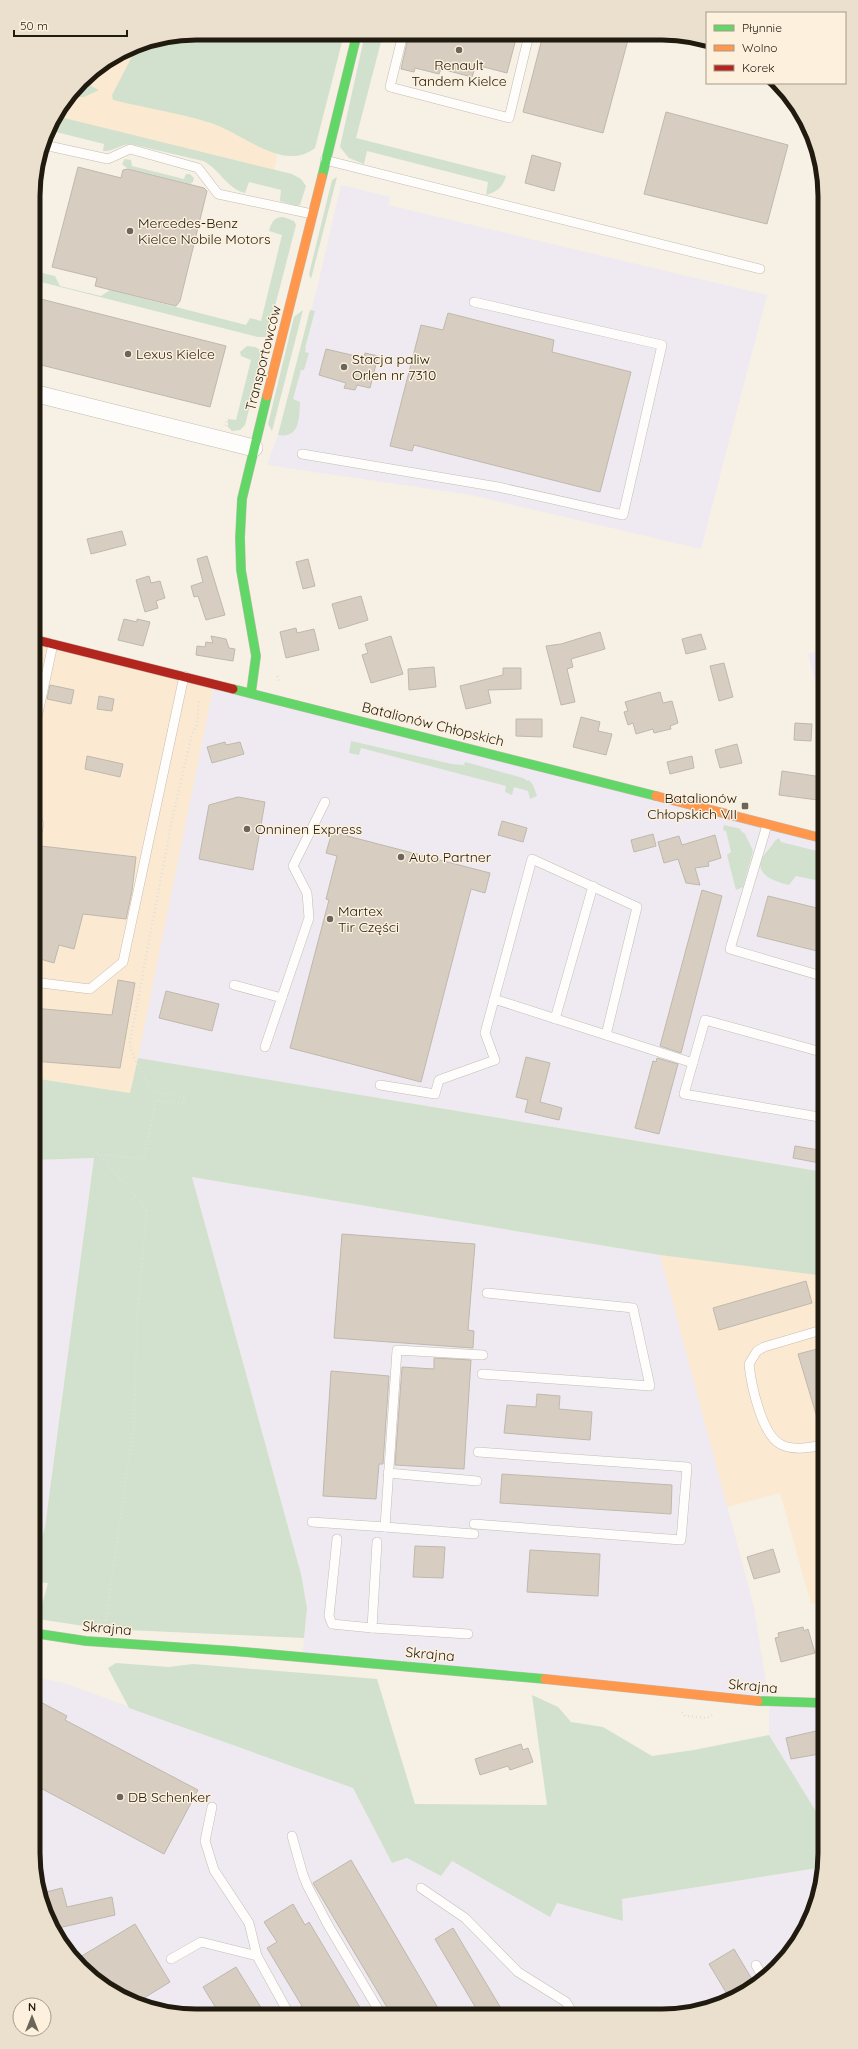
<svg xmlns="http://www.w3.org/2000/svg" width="858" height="2049" viewBox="0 0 858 2049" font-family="Quicksand,sans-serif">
  <rect width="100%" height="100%" fill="#f6f0e5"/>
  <g fill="#fbead1">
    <path d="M145,43l139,86 -12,48 -222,-54 38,-49 46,-29z"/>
    <path d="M33,639l181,45 -83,409 -98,-15z"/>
    <path d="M660,1255l165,21v325l-14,3 -31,-111 -53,14z"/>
  </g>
  <g fill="#efeaf1">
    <path d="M341,185l49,12 -2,8 379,90 -66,254 -230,-54 -204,-30 11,-30 40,-151z"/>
    <path d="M825,649v68l-17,-63z"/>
    <path d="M214,684l611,155v374l-8,-1 7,-40 -686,-114z"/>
    <path d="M94,1158l-49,369 -12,41v-408z"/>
    <path d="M192,1177l468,78 94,352 15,95 56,1v123l-56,-91v-33l-467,-45 5,-49 -6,-34z"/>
    <path d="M33,1677l31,6 289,105 39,75 15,-5 34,18 11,-15 98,55 7,-13 66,18 -1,-22 202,-32 -11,48 -28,45 -32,29 -49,22 -42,5 -498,-3 -41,-14 -42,-30 -26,-35 -17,-39 -5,-42z"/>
  </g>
  <g fill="#d1e1ce">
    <path d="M196,33l148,1 -29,114c-32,25 -72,-15 -104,-25 -32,-10 -65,-15 -98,-23l-1,-5 26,-50z"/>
    <path d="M365,34h18l-27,104 150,38c-3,11 -9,16 -20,19l2,-13 -121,-31 -3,13 -15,-6 -9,-11z"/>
    <path d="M101,66l-10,20 8,4 -15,7h-13l17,-23z"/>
    <path d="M56,116l236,58 9,5 5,7 -6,19 -3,1 -17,-5 1,-11 -32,-8 -4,11c-19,-5 -25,-24 -42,-32l-72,-17c-10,0 -18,8 -28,7l1,-7 -56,-14z"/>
    <path d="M125,159l6,1 1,6 52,13 2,-5h4l4,4 -1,4 -3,2 -63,-16 -5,-4z"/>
    <path d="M337,177l-26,102 -2,-5 23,-94z"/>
    <path d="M283,217l11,4 2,4 -29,112h-9l-225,-57v-9l22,5 5,10 41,10 9,-6 136,35 4,-7 11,3 21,-86 -13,-4c2,-8 5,-14 14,-14z"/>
    <path d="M303,310l-31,121 -4,-7 26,-107z"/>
    <path d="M310,310l5,1 -10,37 1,1 -1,3 4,1 -5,17h-3l-8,29 7,3c-1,14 1,37 -22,33z"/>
    <path d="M247,346l8,1 9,5 -19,73 -5,5 -8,1 -4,-4v-8l8,1 15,-60 -10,-4 -1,-4z"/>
    <path d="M351,741l101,23 12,1 1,-3 4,1 54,15 5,3 1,-1 4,5 4,11 -7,3 -2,-8 -14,-4 -2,8 -7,-3 1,-6 -145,-38 -2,7 -10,-2z"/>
    <path d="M724,825l17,4 -1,1 5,4 8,17 -10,36 -7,3 -9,-35 4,-3 -5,-21 -3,-1z"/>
    <path d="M779,838l2,4 44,11v29l-29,-6 -7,9c-20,-5 -41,-14 -20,-36 4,-4 5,-9 10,-11z"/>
    <path d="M138,1058l686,114 -7,40 8,1v63l-165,-21 -468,-78 109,397 6,34 -3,30 -200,-9 -66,-10 10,-36 -15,-1v-14l12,-41 49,-369 -61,2v-82l97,15z"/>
    <path d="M116,1663l53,4 24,-3 184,15 38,125 132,1 -15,-110 26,12 13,15 32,5 49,29 42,-6 75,-15 56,91 -1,41 -202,32 1,22 -66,-18 -7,14 -98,-56 -11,15 -34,-18 -15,5 -39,-75 -224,-80 -21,-40z"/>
  </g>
  <g fill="#d7cec1" stroke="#beb8ad">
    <path d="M409,34l108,1 -10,38 -31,-8 -4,12 -31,-8 -2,5 -24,-6 -1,4 -13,-3z"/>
    <path d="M543,35l86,1 -26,97 -80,-21z"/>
    <path d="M666,112l122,33 -21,79 -123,-30z"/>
    <path d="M532,155l29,8 -7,28 -29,-8z"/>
    <path d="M78,167l43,11 2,-8 5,-1 76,19 3,3 -27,110 -4,5 -81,-20 2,-8 -45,-11z"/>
    <path d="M33,297l193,49 -16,61 -177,-44z"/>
    <path d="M448,313l106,27 -2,12 79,20 -31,120 -186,-47 -2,6 -22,-5 31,-121 22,5z"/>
    <path d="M326,349l38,9 1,-5 13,3 -8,32 -13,-3 -2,5 -11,-2 2,-5 -27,-8z"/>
    <path d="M122,531l4,14 -35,9 -4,-15z"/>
    <path d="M207,556l18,59 -19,5 -8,-24 -4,1 -3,-11 12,-4 -6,-23z"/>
    <path d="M308,559l7,27 -12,3 -7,-27z"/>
    <path d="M149,576l2,7 9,-2 5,17 -9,3 2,7 -13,4 -9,-32z"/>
    <path d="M361,596l7,24 -29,9 -7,-25z"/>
    <path d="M124,619l13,3v-3l13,3 -7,24 -25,-6z"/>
    <path d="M296,628l1,5 17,-4 5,21 -33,8 -6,-26z"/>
    <path d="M600,632l5,17 -34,10 2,8 -6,2 8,33 -14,3 -15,-59 15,-2z"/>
    <path d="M701,634l5,15 -20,5 -4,-15z"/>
    <path d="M211,636l15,3 3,9 6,1 -2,12 -37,-6 1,-9 8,1 1,-5 7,1z"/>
    <path d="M391,636l12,38 -32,9 -9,-28 6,-2 -3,-9z"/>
    <path d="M724,663l9,34 -14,4 -9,-35z"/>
    <path d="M434,667l2,20 -27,3 -1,-21z"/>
    <path d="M503,668h18v21l-33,1 3,13 -25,6 -6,-23 43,-11z"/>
    <path d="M50,685l24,5 -3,14 -24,-5z"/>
    <path d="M660,692l3,11 9,-2 6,22 -8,3 1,3 -17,4 -1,-4 -17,5 -3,-11 -5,2 -4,-13 4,-1 -3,-9z"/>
    <path d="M99,696l15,3 -2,12 -15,-2z"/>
    <path d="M581,717l19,5 -2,9 14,3 -6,21 -33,-8z"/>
    <path d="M516,719h26v18l-26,-1z"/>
    <path d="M795,723l17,1 -1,17 -17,-1z"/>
    <path d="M225,742l1,3 14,-3 4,12 -32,9 -5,-16z"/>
    <path d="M737,744l5,19 -22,5 -5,-18z"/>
    <path d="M87,756l36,8 -3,13 -35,-8z"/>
    <path d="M692,756l2,12 -24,6 -3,-12z"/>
    <path d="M782,771l40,6 -4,23 -39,-5z"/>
    <path d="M238,797l27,5 -12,68 -54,-11 10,-54z"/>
    <path d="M502,821l25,7 -4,14 -25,-7z"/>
    <path d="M332,832l158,41 -5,20 -14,-4 -50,193 -131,-34 39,-148 -3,-1 11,-43 -11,-3z"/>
    <path d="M653,834l3,12 -22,6 -3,-12z"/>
    <path d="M715,835l6,23 -13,4 1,4 -14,2 5,17 -14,-2 -8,-24 -14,4 -6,-21 21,-6 3,9z"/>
    <path d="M41,846l95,11 -4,34 -6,28 -43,-5 -9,35 -15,-4 -5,18 -21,-6v-31l8,-28h-5z"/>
    <path d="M702,890l20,6 -41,157 -21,-7z"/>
    <path d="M768,896l57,14v43l-68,-17z"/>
    <path d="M118,980l17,3 -15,85 -87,-7v-53l79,7z"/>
    <path d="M166,991l53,13 -7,27 -53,-13z"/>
    <path d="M526,1057l24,6 -10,39 22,6 -3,12 -34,-8 3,-12 -12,-3z"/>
    <path d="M657,1058l21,6 -19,70 -24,-6 18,-67 3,1z"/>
    <path d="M795,1146l30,5v13l-32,-6z"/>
    <path d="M342,1234l133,10 -7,86 6,1 -1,17 -139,-10z"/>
    <path d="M806,1281l6,22 -93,27 -6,-22z"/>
    <path d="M825,1347v87h-3l-24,-80z"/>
    <path d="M434,1358l37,2 -7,109 -69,-4 7,-98 32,2z"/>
    <path d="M331,1371l58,5 -6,88h-4l-3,35 -53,-3z"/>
    <path d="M537,1394l23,2 -1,13 33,3 -2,28 -86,-7 3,-28 29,2z"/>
    <path d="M502,1474l170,11 -1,29 -171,-11z"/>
    <path d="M415,1546l30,1 -2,31 -30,-1z"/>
    <path d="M773,1549l7,23 -26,7 -7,-22z"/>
    <path d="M530,1550l70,4 -2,42 -71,-4z"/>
    <path d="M803,1627l1,4 4,-2 7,24 -34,9 -6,-24 4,-1 -1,-4z"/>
    <path d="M33,1698l34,18 -2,4 133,70 -34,64 -131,-70z"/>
    <path d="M820,1730l5,23 -34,6 -5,-21z"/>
    <path d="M521,1744l2,6 5,-2 5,14 -23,8 -2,-4 -28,9 -5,-16z"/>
    <path d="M351,1860l91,155 -51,-1 -78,-131z"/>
    <path d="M62,1888l5,19 45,-10 3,18 -61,14 -5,-23 -5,2 -6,-14z"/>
    <path d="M293,1904l12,21 4,-3 55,92h-69l-1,-3 8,-5 -35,-58 10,-6 -13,-20z"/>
    <path d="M135,1924l35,58 -26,16 6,10 -27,-9 -42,-30 -6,-9z"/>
    <path d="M453,1928l52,87h-25l-45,-76z"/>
    <path d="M734,1949l22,37 -26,13 -21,-35z"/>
    <path d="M236,1967l29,47 -46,-1 -16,-26z"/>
  </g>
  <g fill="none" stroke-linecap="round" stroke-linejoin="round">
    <g stroke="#c3bdb2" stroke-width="10">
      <g id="lane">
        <path d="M403,34l-13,53 119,31 20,-83"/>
        <path d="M44,145l64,14 22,-10 68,19 20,26 94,20"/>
        <path d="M325,160l435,109"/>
        <path d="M302,454l196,33 125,28 39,-170 -188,-43"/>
        <path d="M33,736l20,-92"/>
        <path d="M767,825l-37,124 95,28"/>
        <path d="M33,849l6,-25 -6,-11"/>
        <path d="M33,982l57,7 33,-27 61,-286"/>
        <path d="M234,985l48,13"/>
        <path d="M494,999l199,64"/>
        <path d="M555,1019l38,-133"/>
        <path d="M265,1047l44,-129 -2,-25 -14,-27 32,-64"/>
        <path d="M380,1085l55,9 4,-14 56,-20 -10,-27 47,-174 105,48 -31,128"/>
        <path d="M825,1118l-141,-24 21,-74 120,33"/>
        <path d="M482,1374l168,12 -17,-78 -146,-15"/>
        <path d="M825,1445c-14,2 -30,6 -43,0 -20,-8 -31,-61 -33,-81l8,-13 7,-4 61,-18"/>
        <path d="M388,1473l89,8"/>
        <path d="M312,1522l73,5 12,-177 86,5"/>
        <path d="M474,1524l207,16 6,-73 -209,-15"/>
        <path d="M385,1527l89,7"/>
        <path d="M337,1539l-8,77 3,8 40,4"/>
        <path d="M377,1542l-5,86 96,6"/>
        <path d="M212,1807l-7,34 9,29 35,53 8,33 32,58"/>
        <path d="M292,1836l11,39 5,12 20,38 53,89"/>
        <path d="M421,1888l44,30 53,54 48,30 8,13"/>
        <path d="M171,1959l30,-17 56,14"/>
        <path d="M756,1965l8,14"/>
      </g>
    </g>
    <g stroke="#c3bdb2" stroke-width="18">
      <path id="street" d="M33,393l221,55"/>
    </g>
    <g stroke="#c3bdb2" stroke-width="10">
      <g id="fast">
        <path d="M322,177l35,-143"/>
        <path d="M233,689l423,107"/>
        <path d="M251,693l5,-37 -15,-86 -1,-32 2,-39 25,-103"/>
        <path d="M33,1633l53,8 147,10 312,28"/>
        <path d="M758,1701l67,2"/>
      </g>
    </g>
    <g stroke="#c3bdb2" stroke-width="10">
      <g id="slow">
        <path d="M267,396l55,-219"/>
        <path d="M656,796l169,43"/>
        <path d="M545,1679l213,22"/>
      </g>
    </g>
    <g stroke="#c3bdb2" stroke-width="10">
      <path id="jam" d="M33,639l200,50"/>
    </g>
    <g stroke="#e1dfdc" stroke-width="2.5" stroke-dasharray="1 3" stroke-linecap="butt">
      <path d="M226,426l1,-8"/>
      <path d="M819,665l6,20"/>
      <path d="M277,676l3,7"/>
      <path d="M105,1625l29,-201 3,-106 10,-109 -49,-55 45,5 13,-59 27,4 1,-7 -35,-6c-3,-18 -18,-31 -19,-49l42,-223 20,-85 5,-9 2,-26"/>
      <path d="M682,1712l3,4 22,2 5,-3"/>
    </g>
    <use href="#lane" stroke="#fefdfb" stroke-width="9"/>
    <use href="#street" stroke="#fefdfb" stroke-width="17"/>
    <use href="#fast" stroke="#63d668" stroke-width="9"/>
    <use href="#slow" stroke="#ff974d" stroke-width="9"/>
    <use href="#jam" stroke="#b3261e" stroke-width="9"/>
  </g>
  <g fill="#6c655a" stroke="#fdf1de" stroke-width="1.5">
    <circle cx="459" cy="50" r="4"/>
    <circle cx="130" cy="231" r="4"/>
    <circle cx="128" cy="354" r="4"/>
    <circle cx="344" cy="367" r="4"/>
    <rect x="741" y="802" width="8" height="8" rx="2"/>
    <circle cx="247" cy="829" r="4"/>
    <circle cx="401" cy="857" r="4"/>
    <circle cx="330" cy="919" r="4"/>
    <circle cx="120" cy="1797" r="4"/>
  </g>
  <g text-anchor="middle" stroke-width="3" stroke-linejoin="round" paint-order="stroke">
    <g font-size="14" fill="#211a0f" stroke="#fdf1de" text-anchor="start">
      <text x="459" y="70" text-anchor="middle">Renault<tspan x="459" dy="16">Tandem Kielce</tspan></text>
      <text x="138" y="228">Mercedes-Benz<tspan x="138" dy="16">Kielce Nobile Motors</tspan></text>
      <text x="136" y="359">Lexus Kielce</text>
      <text x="352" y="364">Stacja paliw<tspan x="352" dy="16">Orlen nr 7310</tspan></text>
      <text x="737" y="803" text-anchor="end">Batalionów<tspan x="737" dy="16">Chłopskich VII</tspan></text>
      <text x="255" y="834">Onninen Express</text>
      <text x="409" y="862">Auto Partner</text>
      <text x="338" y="916">Martex<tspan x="338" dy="16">Tir Części</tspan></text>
      <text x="128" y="1802">DB Schenker</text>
    </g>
    <g font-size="14" fill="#211a0f" stroke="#fdf1de">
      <text transform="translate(263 358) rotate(-76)" y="5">Transportowców</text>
      <text transform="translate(433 724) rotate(14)" y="5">Batalionów Chłopskich</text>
      <text transform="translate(107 1628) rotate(5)" y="5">Skrajna</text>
      <text transform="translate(430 1654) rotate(5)" y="5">Skrajna</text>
      <text transform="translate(753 1686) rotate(5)" y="5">Skrajna</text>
    </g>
  </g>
  <path d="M0 0H858V2049H0ZM196 40H662A156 156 0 0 1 818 196V1853A156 156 0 0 1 662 2009H196A156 156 0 0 1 40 1853V196A156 156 0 0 1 196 40Z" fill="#ebe0cd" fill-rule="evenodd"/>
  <path fill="none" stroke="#211a0f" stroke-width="5" d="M196 40H662A156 156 0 0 1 818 196V1853A156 156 0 0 1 662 2009H196A156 156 0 0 1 40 1853V196A156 156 0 0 1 196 40Z"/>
  <rect x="706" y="12" width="140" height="72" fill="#fdf1de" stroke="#a59b8b"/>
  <rect x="714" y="25" width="20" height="6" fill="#63d668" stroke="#a59b8b"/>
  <text x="742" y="32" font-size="12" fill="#211a0f">Płynnie</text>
  <rect x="714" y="45" width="20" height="6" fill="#ff974d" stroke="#a59b8b"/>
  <text x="742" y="52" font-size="12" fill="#211a0f">Wolno</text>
  <rect x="714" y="65" width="20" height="6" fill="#b3261e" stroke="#a59b8b"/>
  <text x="742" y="72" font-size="12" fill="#211a0f">Korek</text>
  <g transform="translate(32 2017)"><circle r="19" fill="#fdf1de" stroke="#a59b8b"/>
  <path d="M0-3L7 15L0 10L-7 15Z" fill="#6c655a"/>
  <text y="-6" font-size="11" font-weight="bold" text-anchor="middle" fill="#211a0f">N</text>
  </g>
  <path d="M14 30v6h113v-6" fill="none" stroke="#211a0f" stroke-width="2"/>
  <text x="20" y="30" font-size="12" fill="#211a0f" stroke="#fdf1de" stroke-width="3" paint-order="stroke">50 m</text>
</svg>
